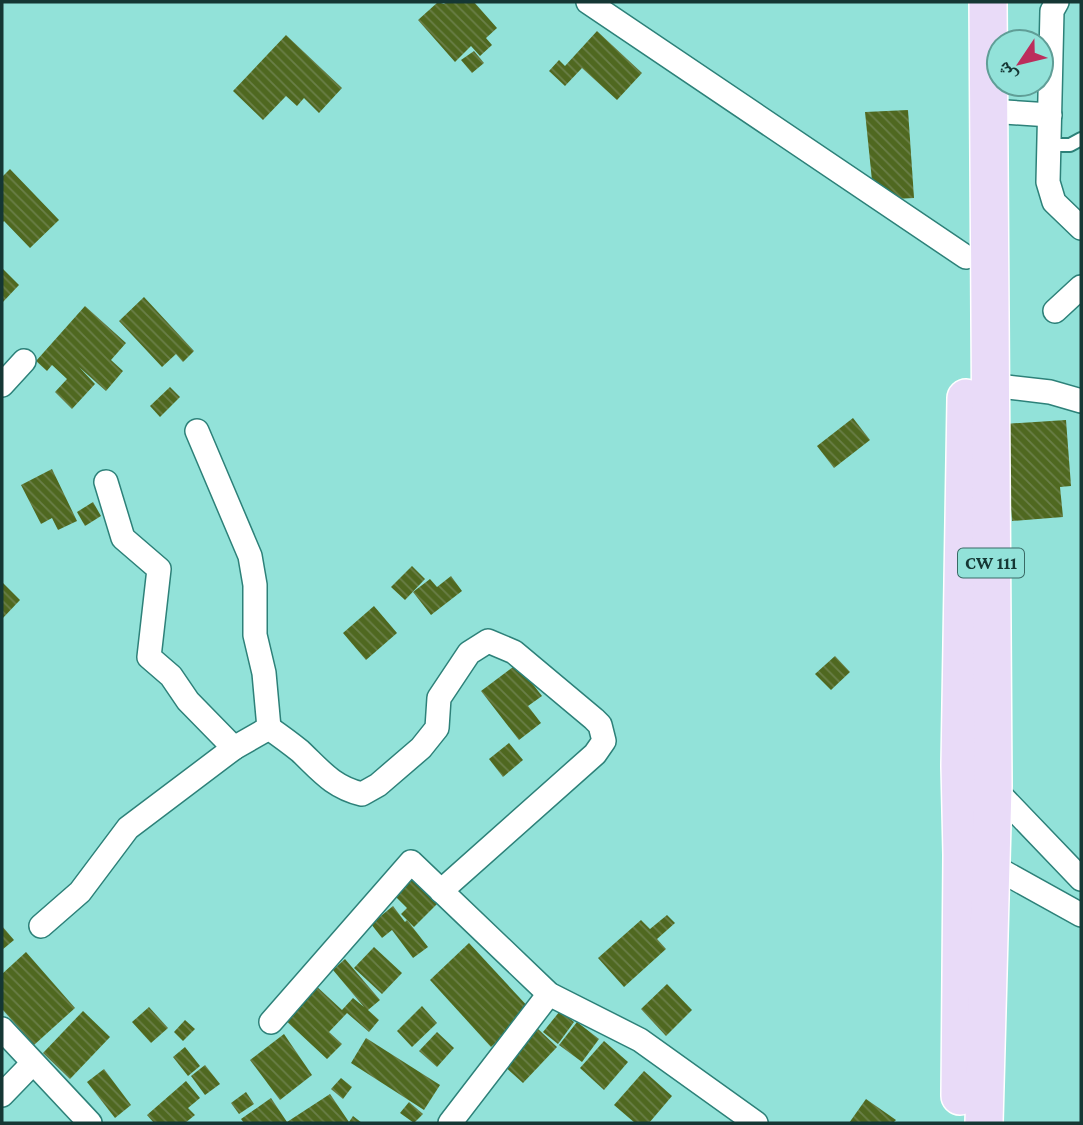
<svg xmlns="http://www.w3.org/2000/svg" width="1083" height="1125" viewBox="0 0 1083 1125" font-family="'Crimson Pro','Noto Naskh Arabic',serif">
  <defs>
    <pattern id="building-back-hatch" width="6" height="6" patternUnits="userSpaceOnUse" patternTransform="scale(1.75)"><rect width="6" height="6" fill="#4f6820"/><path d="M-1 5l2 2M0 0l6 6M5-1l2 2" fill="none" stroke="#6a7f48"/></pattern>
  </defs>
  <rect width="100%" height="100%" fill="#92e2d9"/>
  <g fill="url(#building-back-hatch)">
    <path d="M438,2l6,2 2,-2h28l23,26 -11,10 6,7 -12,11 -9,-10 -16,16 -37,-42z"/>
    <path d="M597,31l45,42 -25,27 -35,-32 -17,18 -16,-15 10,-11 6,6z"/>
    <path d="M286,35l56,53 -23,25 -15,-15 -7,8 -11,-10 -23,24 -30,-29z"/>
    <path d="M474,51l10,12 -12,10 -11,-13z"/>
    <path d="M908,110l6,88 -40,2 -9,-88z"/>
    <path d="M10,169l49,51 -29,28 -26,-27 -2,2v-46z"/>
    <path d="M2,268l17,17 -17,18z"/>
    <path d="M144,297l50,54 -11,11 -7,-8 -14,13 -43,-46z"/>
    <path d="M85,306l41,37 -15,17 12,11 -17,20 -27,-24 16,17 -23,25 -17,-17 12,-13 -15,-14 -5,6 -11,-10z"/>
    <path d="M170,387l10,10 -20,20 -10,-11z"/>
    <path d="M853,418l17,22 -36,28 -17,-22z"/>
    <path d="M1066,420l5,66 -11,1 3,30 -51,4 -8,-97z"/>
    <path d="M52,469l25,52 -19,9 -6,-12 -11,6 -20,-39z"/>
    <path d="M93,502l8,14 -16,10 -8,-14z"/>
    <path d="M412,566l13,13 -20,21 -14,-13z"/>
    <path d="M451,576l11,15 -31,24 -18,-23 17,-13 7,8z"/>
    <path d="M2,582l18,18 -18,19z"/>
    <path d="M374,606l23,27 -31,27 -23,-27z"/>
    <path d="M835,656l15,16 -19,18 -16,-16z"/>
    <path d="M517,664l25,32 -14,10 13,17 -22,17 -38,-49z"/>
    <path d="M509,743l14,17 -20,17 -14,-18z"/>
    <path d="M414,873l27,27 -27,27 -13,-13 6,-6 -14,-14z"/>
    <path d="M393,906l12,16 2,-2 21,27 -15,11 -21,-28 -10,8 -11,-14z"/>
    <path d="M667,915l8,8 -18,16 9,10 -42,38 -26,-29 43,-38 9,9z"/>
    <path d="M2,926l12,14 -12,10z"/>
    <path d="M469,943l62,67 -40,37 -61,-67z"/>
    <path d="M374,947l28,26 -20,21 -28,-26z"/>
    <path d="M26,952l49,56 -41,37 -32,-36v-35z"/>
    <path d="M345,959l35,41 -12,10 11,10 -10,12 -22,-19 -18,19 13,12 -15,15 -44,-41 31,-34 28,26 11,-12 11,9 -31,-37z"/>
    <path d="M667,984l25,26 -26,26 -25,-27z"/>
    <path d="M422,1006l15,17 -25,24 -15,-16z"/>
    <path d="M149,1007l19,21 -17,15 -19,-21z"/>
    <path d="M83,1011l27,26 -40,42 -27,-26z"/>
    <path d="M560,1011l14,11 -16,22 -15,-12z"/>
    <path d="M185,1020l10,9 -12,12 -9,-9z"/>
    <path d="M577,1022l22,17 -17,23 -23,-17z"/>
    <path d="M537,1028l20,19 -34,36 -20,-18z"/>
    <path d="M437,1032l17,16 -17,19 -18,-16z"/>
    <path d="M284,1034l28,41 -32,25 -30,-40z"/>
    <path d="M366,1038l74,47 -16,25 -73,-47z"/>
    <path d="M604,1041l24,21 -24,28 -24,-22z"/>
    <path d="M185,1047l15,19 -12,10 -15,-19z"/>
    <path d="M205,1065l15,19 -15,11 -14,-19z"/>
    <path d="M104,1069l27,36 -16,13 -28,-36z"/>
    <path d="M644,1071l28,25 -23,27h-14l-21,-18z"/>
    <path d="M341,1078l11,9 -9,12 -12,-10z"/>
    <path d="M186,1081l14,17 -12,10 7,7 -10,8h-31l-7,-8z"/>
    <path d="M246,1092l8,12 -15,10 -8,-11z"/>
    <path d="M330,1094l19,28 4,-6 9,7h-118l-3,-4 30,-21 16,24z"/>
    <path d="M866,1099l30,21 -3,3h-44z"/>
    <path d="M409,1102l14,12 -9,9 -14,-10z"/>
  </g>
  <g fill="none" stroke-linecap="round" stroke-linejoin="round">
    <g stroke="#2d8179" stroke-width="16">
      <path id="lane" d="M1049,145h21l11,-6"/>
    </g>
    <g stroke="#2d8179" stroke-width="26">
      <g id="street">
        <path d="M588,2l378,255"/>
        <path d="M1057,2l-5,9 -4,171 6,20 27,26"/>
        <path d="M990,111l60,4"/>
        <path d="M1055,311l26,-24"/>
        <path d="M2,385l22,-24"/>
        <path d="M990,385l60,7 31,9"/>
        <path d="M197,431l53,125 5,29v50l9,38 5,55"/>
        <path d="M106,482l17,56 36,31 -10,88 22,19 17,25 46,47"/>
        <path d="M989,783l92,96"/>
        <path d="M982,860l99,55"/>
        <path d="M41,926l39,-34 48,-64 106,-80 35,-20c10,7 21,15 31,23 21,20 33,36 62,43l16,-9 43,-37 16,-20 2,-30 30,-45 19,-12 26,11 80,67 6,6 4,16 -9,13 -154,137"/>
        <path d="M271,1022l140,-160 138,132 91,46 116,83"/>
        <path d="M2,1029l88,94"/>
        <path d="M2,1095l31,-32"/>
        <path d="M450,1123l99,-129"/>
      </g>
    </g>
    <g stroke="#fff" stroke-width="40">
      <g id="primary">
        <path d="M960,1096l2,-241 -2,-89 6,-368"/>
        <path d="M984,1123l9,-337 -5,-784"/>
      </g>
    </g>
    <use href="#lane" stroke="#fff" stroke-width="12"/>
    <use href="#street" stroke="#fff" stroke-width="23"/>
    <use href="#primary" stroke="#e9dbf8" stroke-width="37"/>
  </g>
  <g text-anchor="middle" stroke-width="7" stroke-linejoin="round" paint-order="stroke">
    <rect fill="#92e2d9" stroke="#3a6a66" stroke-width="2" x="958" y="548.5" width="66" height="29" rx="5"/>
    <g font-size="18" font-weight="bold" fill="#153734">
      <text x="991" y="569">CW 111</text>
    </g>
  </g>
  <rect width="1083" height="1125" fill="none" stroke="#153734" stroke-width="7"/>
  <g transform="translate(1020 63) rotate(235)"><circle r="33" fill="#92e2d9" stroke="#609e97" stroke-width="2"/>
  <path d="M0-5L12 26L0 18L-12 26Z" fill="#bc2d5c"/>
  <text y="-10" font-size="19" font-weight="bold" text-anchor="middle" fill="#153734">ش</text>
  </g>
</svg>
